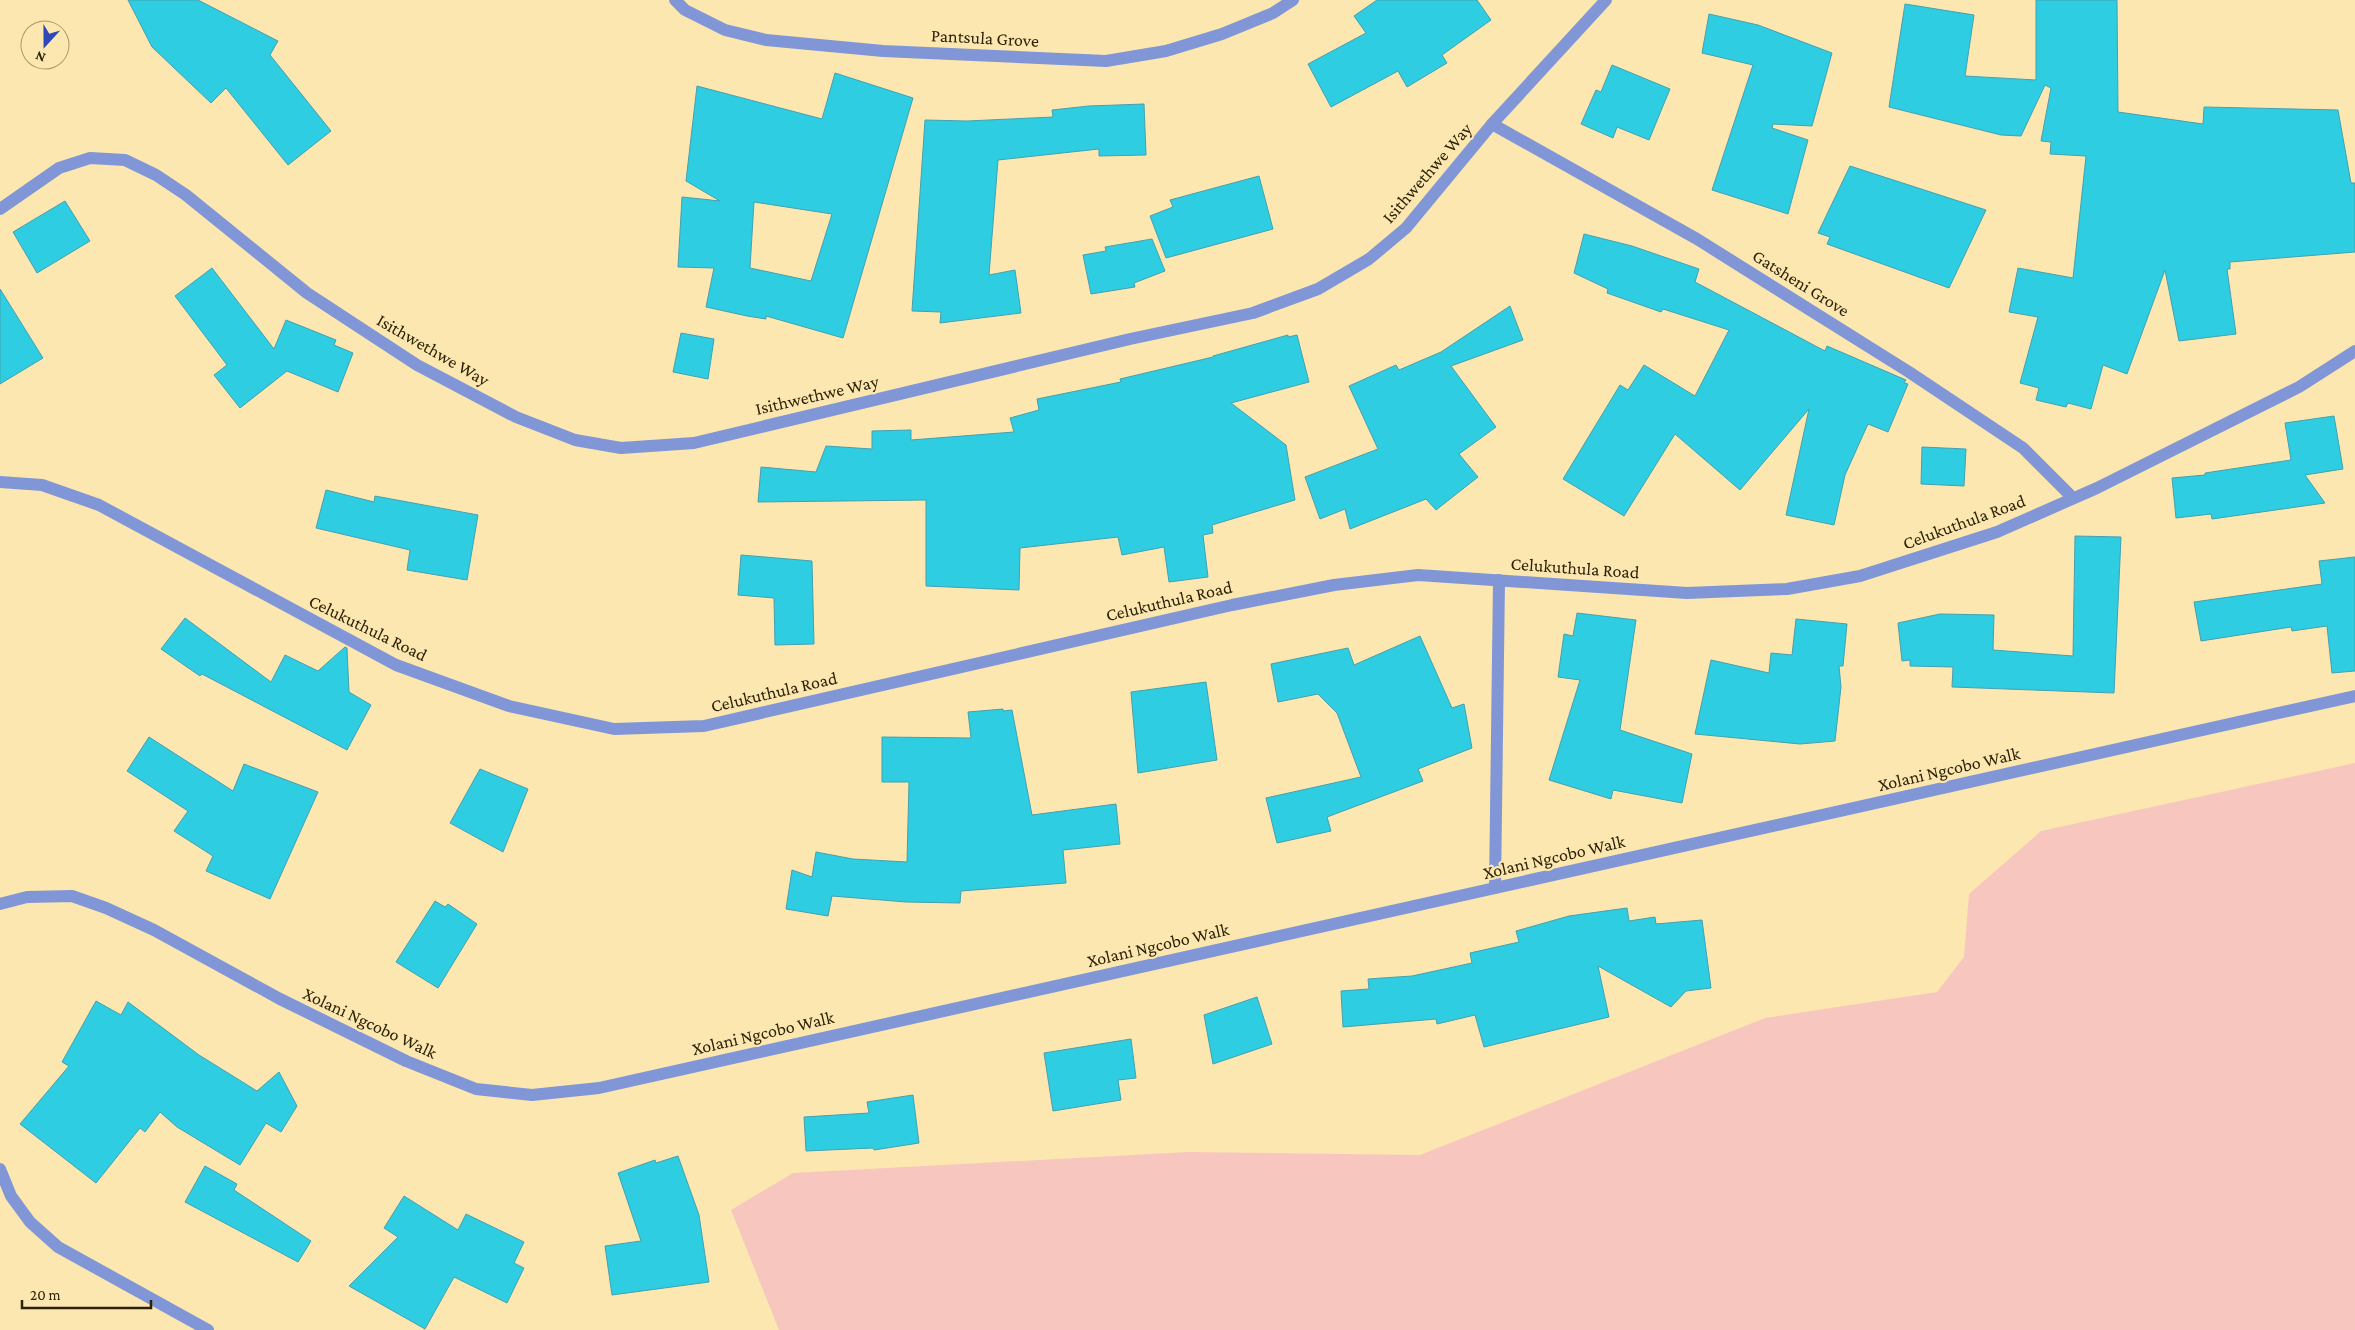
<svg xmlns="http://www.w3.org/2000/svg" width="2355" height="1330" viewBox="0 0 2355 1330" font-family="'Crimson Pro',serif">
  <rect width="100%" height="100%" fill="#fce7b1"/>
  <path fill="#f7c7bf" d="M2355,763v567h-1576l-48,-120 62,-37 396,-21 231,3 345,-137 172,-26 27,-35 5,-63 72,-63z"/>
  <g fill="#2ecde2" stroke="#43a1b0" fill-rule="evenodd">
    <path d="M128,0h70l80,41 -8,14 61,76 -43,34 -62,-77 -15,15 -59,-56z"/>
    <path d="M1377,0h100l14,20 -49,35 5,8 -40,24 -9,-16 -67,36 -23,-43 58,-31 -12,-17z"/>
    <path d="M2036,0h81l1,112 85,12 1,-17 134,3 13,73h4v69l-125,10v7h-3l9,65 -57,7 -14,-71 -38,104 -24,-9 -12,44 -23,-6 -2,4 -30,-7 3,-12 -19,-5 18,-66 -29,-5 9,-44 55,10 13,-122 -36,-2 1,-12 -10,-1 10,-53 -6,-3 -24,51 -20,-1 -112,-28 16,-103 69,11 -9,61 71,4z"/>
    <path d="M1709,14l49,11 74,28 -20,73 -39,-2 -1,4 36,12 -20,74 -76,-24 41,-125 -51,-12z"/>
    <path d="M1612,65l58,24 -21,51 -32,-13 -4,11 -32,-14 15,-34 5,2z"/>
    <path d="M835,73l78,25 -70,240 -77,-22v3l-19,-3 -41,-9 8,-39 -36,-1 4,-70 38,4 -34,-20 11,-95 125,33zM754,202l78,12 -21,67 -61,-13z"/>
    <path d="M1144,104l2,51 -47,1v-7l-101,11 -9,115 26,-5 6,43 -81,10 1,-11 -29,-1 13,-191 42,1 86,-4 -1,-7 37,-4z"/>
    <path d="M1850,166l136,44 -37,78 -122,-44 3,-7 -12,-4z"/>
    <path d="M1259,176l14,53 -107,29 -16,-42 23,-9 -3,-7z"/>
    <path d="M65,201l25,40 -53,32 -24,-41z"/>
    <path d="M1584,234l48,12 67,23 -4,13 130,69 2,-5 79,34 -2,3 4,1 -20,48 -20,-8 -23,51 -11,50 -48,-10 23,-106 -69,81 -65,-56 -51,82 -61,-37 57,-94 8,5 16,-25 51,31 34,-66 -66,-21 -2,3 -54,-19 1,-4 -34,-16z"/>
    <path d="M1152,239l13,32 -31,12 1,4 -44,7 -8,-39 23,-4 -1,-4z"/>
    <path d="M212,268l62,81 12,-29 50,20 -2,5 19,8 -15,39 -51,-21 -47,37 -26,-33 13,-10 -52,-69z"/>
    <path d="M0,289l43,69 -43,26z"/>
    <path d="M1510,306l13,34 -72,26 45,61 -37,27 19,23 -42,33 -10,-11 -76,30 -5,-20 -25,10 -15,-42 73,-28 -29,-63 47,-21 3,5 42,-18z"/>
    <path d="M681,333l33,6 -6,40 -35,-7z"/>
    <path d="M1288,335v2l9,-2 12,47 -78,21 55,42 9,55 -83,25 1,8 -10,2 5,42 -39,5 -5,-35 -42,8 -4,-18 -98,11 -1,42 -93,-4v-86l-168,2 3,-35 55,5 10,-26 46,3v-18l39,-1v10l103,-8 -4,-14 29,-8 -2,-11 84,-17 -1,-3 93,-22v-1z"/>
    <path d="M2334,416l9,53 -38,6 20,28 -113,16 -1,-5 -35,4 -4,-40 33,-3v-2l86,-13 -6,-37z"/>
    <path d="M1922,447l44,2 -2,37 -43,-2z"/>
    <path d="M326,490l48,12 1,-6 103,19 -11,65 -60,-10 3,-20 -94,-22z"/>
    <path d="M2075,536l46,1 -7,156 -162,-6 1,-20 -43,-1v-6l-8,1 -4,-38 42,-9 54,1 -1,35 80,6z"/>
    <path d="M741,555l71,6 2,83 -39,1 -1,-47 -36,-3z"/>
    <path d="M2355,557v114l-23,2 -5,-47 -35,5 -1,-4 -90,14 -7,-39 128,-18 -3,-23z"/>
    <path d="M1577,613l59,7 -16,110 72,24 -10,49 -69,-13 -2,9 -62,-19 31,-100 -22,-3 6,-43 9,2z"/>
    <path d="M185,618l86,64 14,-27 33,16 27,-24 2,1 2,44 22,13 -24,45 -145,-76 -2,2 -39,-27z"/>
    <path d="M1796,619l51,5 -4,42h-4l2,21 -6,54 -35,3 -105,-10 16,-74 58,13 2,-20 21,2z"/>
    <path d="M1420,636l32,72 12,-4 8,44 -54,21 5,12 -96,36 4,14 -54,12 -11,-45 95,-21 -24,-64 -19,-19 -40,8 -7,-38 77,-16 6,17z"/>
    <path d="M1206,682l11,78 -79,13 -7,-81z"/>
    <path d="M1003,709v2l9,-1 20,105 84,-11 4,40 -57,6 3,33 -105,8 -1,12 -54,-1 -74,-6 -4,20 -42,-7 6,-39 20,7 4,-25 37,7 54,3 2,-80h-27v-45l89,1 -3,-26z"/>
    <path d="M149,737l84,54 11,-27 74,28 -48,107 -64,-28 7,-15 -39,-25 14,-20 -61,-40z"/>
    <path d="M480,769l48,20 -25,63 -53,-29z"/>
    <path d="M435,901l10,6 3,-3 29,20 -39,64 -42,-26z"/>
    <path d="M1627,908l2,13 26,-4 1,7 46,-4 9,68 -25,3 -15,16 -73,-41 11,51 -125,30 -9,-32 -38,9 -1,-5 -93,8 -2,-36 28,-2 -1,-10 44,-3 60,-13 -2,-10 49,-11 -3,-11 53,-15z"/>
    <path d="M1257,997l15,47 -59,20 -9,-49z"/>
    <path d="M96,1001l25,14 7,-13 71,53 58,36 22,-19 18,34 -16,26 -15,-9 -26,42 -63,-38 -17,-15 -15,20 -5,-4 -44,55 -76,-59 49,-58 -7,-4z"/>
    <path d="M1131,1039l5,39 -18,2 3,20 -68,11 -9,-58z"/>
    <path d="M913,1095l6,48 -45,7 -1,-2 -67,3 -2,-34 65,-4 -2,-11z"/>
    <path d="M678,1156l21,59 10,67 -97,13 -7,-49 36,-5 -23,-68 37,-13 1,3z"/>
    <path d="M205,1166l32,18 -3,6 77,51 -13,21 -113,-60z"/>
    <path d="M404,1196l54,34 8,-16 58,28 -10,21 10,5 -17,35 -53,-26 -29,52 -76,-43 49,-49 -14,-9z"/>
  </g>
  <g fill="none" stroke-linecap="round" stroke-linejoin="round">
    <g stroke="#8096d6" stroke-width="12">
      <path d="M675,0l10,10 40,20 41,10 117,11 223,10 60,-10 56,-17 51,-21 20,-13"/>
      <path d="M1492,124l205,115 212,133 114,76 50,50"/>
      <path d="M0,209l59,-41 31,-10 35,2 31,15 30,20 121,98 110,72 99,52 59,23 46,8 73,-5 436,-104 123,-26 65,-24 51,-30 37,-31 86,-104 114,-124"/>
      <path d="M0,482l42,3 57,20 297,160 113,41 105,23 90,-3 528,-121 102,-20 84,-10 269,18 100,-4 73,-13 137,-44 100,-44 202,-101 56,-36"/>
      <path d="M1495,888l4,-308"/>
      <path d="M0,904l27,-7 45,-1 34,12 48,22 126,69 126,62 70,28 56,6 67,-7 1756,-392"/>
      <path d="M0,1169l11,27 19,26 28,25 150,83"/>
    </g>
  </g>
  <g text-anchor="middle" stroke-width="4.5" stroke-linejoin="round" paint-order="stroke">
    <g font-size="18" fill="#2c2206" stroke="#fce7b1">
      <text transform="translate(985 38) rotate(3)" y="6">Pantsula Grove</text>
      <text transform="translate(1427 173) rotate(-49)" y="6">Isithwethwe Way</text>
      <text transform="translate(1801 283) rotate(32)" y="6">Gatsheni Grove</text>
      <text transform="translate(433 350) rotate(30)" y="6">Isithwethwe Way</text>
      <text transform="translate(817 395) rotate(-13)" y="6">Isithwethwe Way</text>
      <text transform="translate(1964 522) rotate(-20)" y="6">Celukuthula Road</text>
      <text transform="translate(1575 568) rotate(4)" y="6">Celukuthula Road</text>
      <text transform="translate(1169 601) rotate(-13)" y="6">Celukuthula Road</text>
      <text transform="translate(368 628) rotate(26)" y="6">Celukuthula Road</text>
      <text transform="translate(774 692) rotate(-13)" y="6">Celukuthula Road</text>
      <text transform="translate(1949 769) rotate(-13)" y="6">Xolani Ngcobo Walk</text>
      <text transform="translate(1554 857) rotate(-13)" y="6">Xolani Ngcobo Walk</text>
      <text transform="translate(1158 945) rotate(-13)" y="6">Xolani Ngcobo Walk</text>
      <text transform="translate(370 1023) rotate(25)" y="6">Xolani Ngcobo Walk</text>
      <text transform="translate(763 1033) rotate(-13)" y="6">Xolani Ngcobo Walk</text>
    </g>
  </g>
  <g transform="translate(45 45) rotate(201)"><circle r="24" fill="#fce7b1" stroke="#a9986d"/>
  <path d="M0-4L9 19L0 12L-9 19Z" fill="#3047b8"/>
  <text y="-8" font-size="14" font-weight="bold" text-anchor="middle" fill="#2c2206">N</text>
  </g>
  <path d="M22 1300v8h129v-8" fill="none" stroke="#2c2206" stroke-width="2.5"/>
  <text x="30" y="1300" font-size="15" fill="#2c2206" stroke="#fce7b1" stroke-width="4" paint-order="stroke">20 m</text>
</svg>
